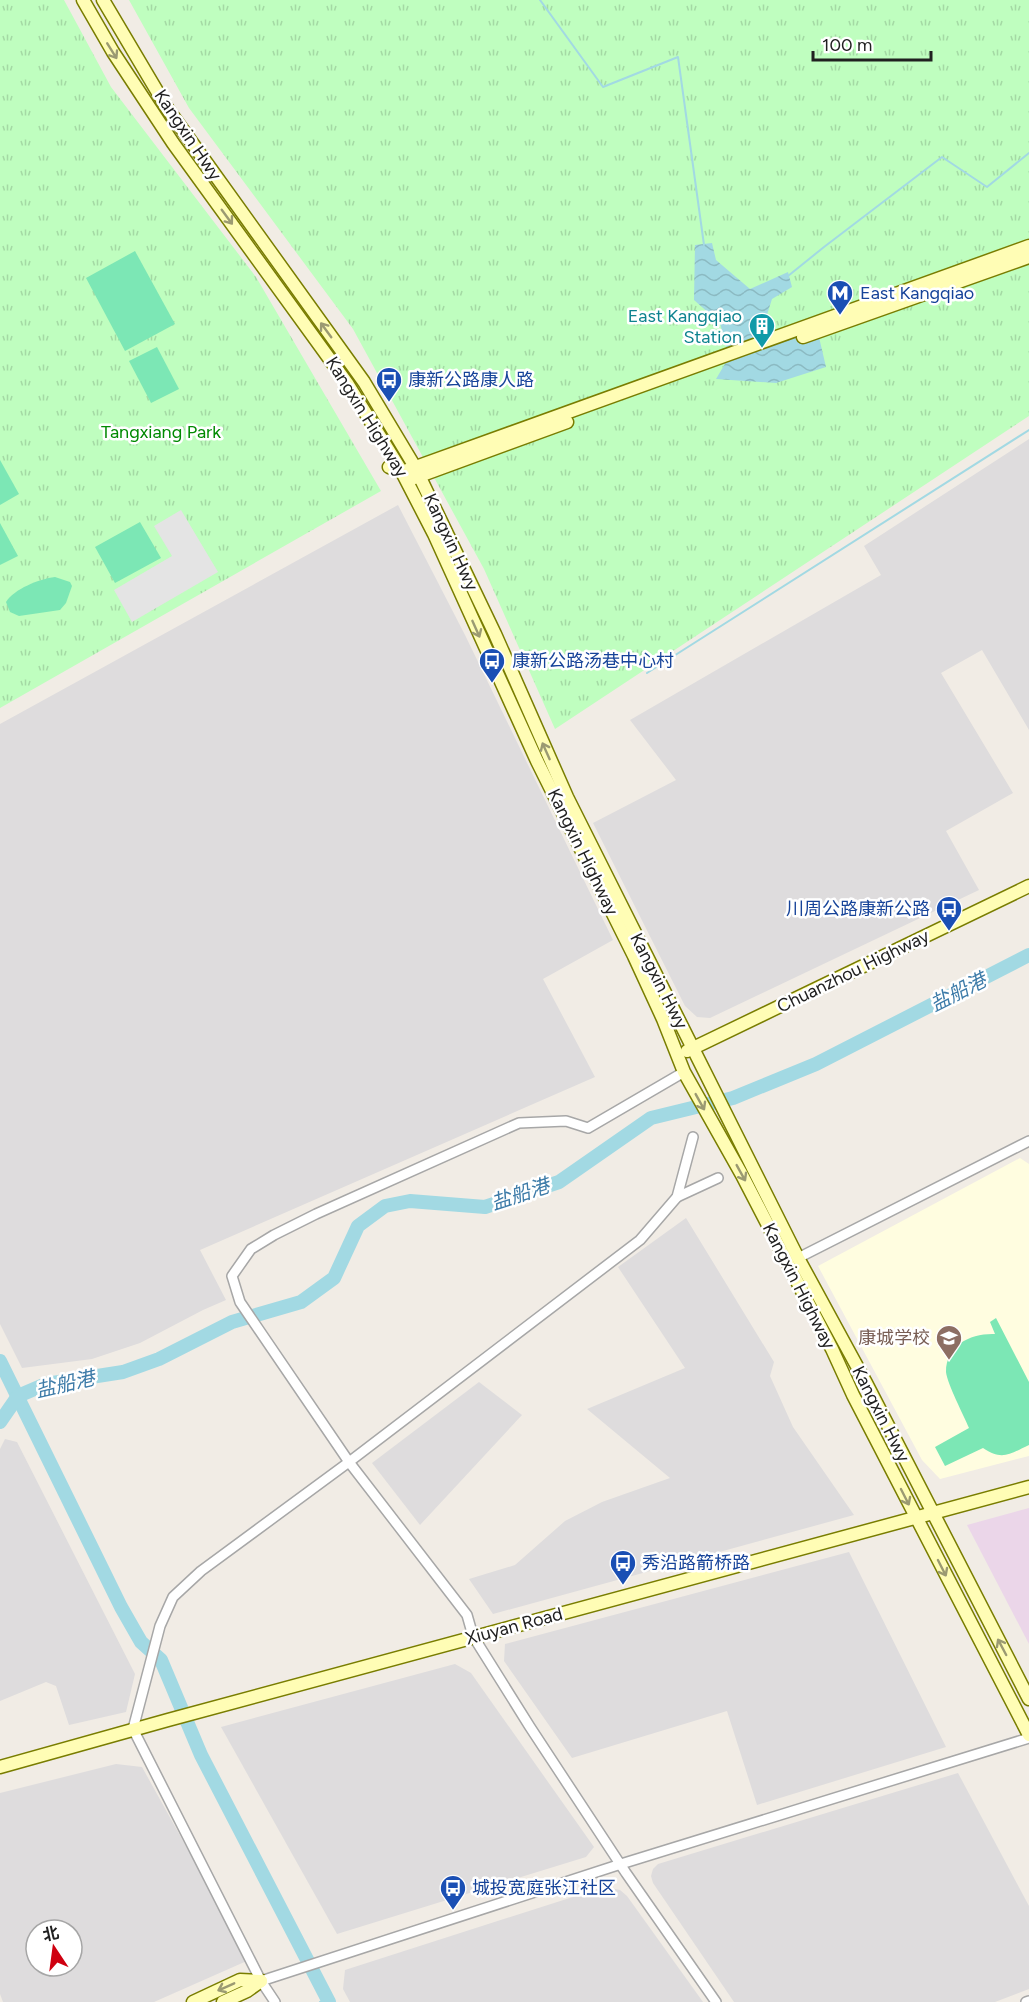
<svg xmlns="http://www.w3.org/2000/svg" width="1029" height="2002" viewBox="0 0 1029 2002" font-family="Figtree,'Noto Sans SC',sans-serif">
  <defs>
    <pattern id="park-tufts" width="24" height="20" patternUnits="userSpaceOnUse" patternTransform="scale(1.5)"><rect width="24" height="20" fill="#bffebf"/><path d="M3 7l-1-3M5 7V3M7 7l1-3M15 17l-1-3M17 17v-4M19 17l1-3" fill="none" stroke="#a4d9a4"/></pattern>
    <pattern id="water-waves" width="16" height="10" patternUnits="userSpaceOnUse" patternTransform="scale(1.5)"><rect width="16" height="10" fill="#a2d9e3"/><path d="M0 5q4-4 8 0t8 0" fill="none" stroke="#8bbac2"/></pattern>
  </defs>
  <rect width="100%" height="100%" fill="#f1ece5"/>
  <g fill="#dedcdd" fill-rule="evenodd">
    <path d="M1029,439v291l-47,-80 -41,23 72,120 -67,38 33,59 -269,128 -13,-1 -12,-11 -92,-183 83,-43 -46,-60 251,-145 -17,-29z"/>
    <path d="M398,505l67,130 148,305 -70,39 52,98 -395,173 26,50 -23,10 -63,33 -48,16 -70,9 -22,-44v-600z"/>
    <path d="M686,1218l88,144 -4,14 23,51 61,88 -361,99 -24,-35 46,-14 50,-44 37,-19 68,-24 -83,-69 98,-41 -67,-101z"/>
    <path d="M479,1382l43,33 -102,110 -48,-62z"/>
    <path d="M5,1439l12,3 118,232 -9,38 -57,13 -13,-39 -10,-4 -46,19v-252z"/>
    <path d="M849,1552l97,195 -189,58 -30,-94 -155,47 -68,-97 1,-17z"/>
    <path d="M455,1664l16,9 123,174 -8,10 -249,77 -116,-207z"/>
    <path d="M116,1764l26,3 107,193 -95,42h-151l-3,-8v-201zM36,1930h36v36h-36z"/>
    <path d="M958,1773l71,133v83l-34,13h-261l-81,-119 -2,-7 2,-7 5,-5z"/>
    <path d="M604,1887l16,3 7,6 76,106h-353l-7,-13 2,-19z"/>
  </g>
  <path fill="#ebd6e9" d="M1029,1508v136l-62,-119z"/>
  <path fill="#fffde0" d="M1020,1158l9,6v292l-89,23 -18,-19 -104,-194z"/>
  <g fill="url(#park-tufts)">
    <path d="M0,0h64l47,87 145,190 125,214 -381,217z"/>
    <path d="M129,0h900v416l-474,313 -71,-160 -131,-240 -164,-221z"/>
  </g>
  <g fill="#7ce7b5">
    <path d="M135,251l40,73 -50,27 -39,-73z"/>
    <path d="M157,347l22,42 -28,14 -22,-42z"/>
    <path d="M0,460l19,34 -19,11z"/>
    <path d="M140,522l21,36 -46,25 -20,-36z"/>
    <path d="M0,523l18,33 -18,9z"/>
    <path d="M55,577l15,5 2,4 -6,17 -6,7 -41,6 -9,-4 -4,-10c8,-13 33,-23 49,-25z"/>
    <path d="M996,1318l33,64v63c-19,9 -27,16 -46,3l-38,18 -10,-19 34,-19c-5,-12 -22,-45 -23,-56 0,-27 25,-39 49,-38l-5,-12z"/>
  </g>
  <path fill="#e4e4e4" d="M181,510l37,62 -86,50 -18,-32 58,-34 -18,-30z"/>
  <path fill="url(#water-waves)" d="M712,243l4,17 34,29 38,-17 4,15 -20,12 -8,25 15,14 26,-2 10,-16 11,47 -50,16 -60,-4 13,-22 -9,-34 -26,-23 1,-55z"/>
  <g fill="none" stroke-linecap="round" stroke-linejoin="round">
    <g stroke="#a2d9e3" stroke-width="2">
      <path d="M540,0l63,87 75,-30 26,188"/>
      <path d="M788,276l36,-29 118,-90 45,30 42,-34"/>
      <path d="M647,673l382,-243"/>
      <path d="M320,2002l7,-3"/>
    </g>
    <g stroke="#a2d9e3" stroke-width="14">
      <path d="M0,1361l121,246 20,35 20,18 40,95 128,247"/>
      <path d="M0,1422l18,-26 28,-12 77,-12 36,-13 73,-37 69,-20 33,-24 24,-52 27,-20 25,-5 75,6 74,-25 92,-64 82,-20 83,-34 213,-109"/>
    </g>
    <g stroke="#a7a7a7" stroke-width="12">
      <g id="street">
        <path d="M684,1072l-96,56 -22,-7 -47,2 -203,91 -42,21 -23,14 -19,27 8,26 109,160 118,153 6,21 57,91 96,146 90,129"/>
        <path d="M677,1197l41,-19"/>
        <path d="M798,1258l231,-117"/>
        <path d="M261,1981l360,-117 408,-126"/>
        <path d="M275,2002l-14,-21 -128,-252 27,-103 13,-29 28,-26 148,-109 291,-222 37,-43 16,-60"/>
        <path d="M1026,2002l3,-1"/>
      </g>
    </g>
    <g stroke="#797d00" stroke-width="15">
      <g id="secondary">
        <path d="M83,0l30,52 60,91 174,240 55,89 32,62 103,227 97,195 29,63 21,53 58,103 90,174 21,46 176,340"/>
        <path d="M103,0l64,108 197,274 51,85 80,167 72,163 231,461 67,123 164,318"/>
        <path d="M803,337l226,-80"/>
        <path d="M389,467l13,5 627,-226"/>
        <path d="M414,478l153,-56"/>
        <path d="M687,1051l342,-165"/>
        <path d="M0,1767l168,-47 861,-233"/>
        <path d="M193,2002l47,-22 21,1"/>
        <path d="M223,2002l24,-11 14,-10"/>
      </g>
    </g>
    <use href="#street" stroke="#fff" stroke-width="9"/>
    <use href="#secondary" stroke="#fffdb5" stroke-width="12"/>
  </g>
  <defs><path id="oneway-shaft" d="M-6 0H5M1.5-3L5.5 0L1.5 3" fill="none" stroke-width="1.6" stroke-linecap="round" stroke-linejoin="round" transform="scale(1.5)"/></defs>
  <g stroke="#9b9a72">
    <use href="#oneway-shaft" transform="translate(112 51) rotate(58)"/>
    <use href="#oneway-shaft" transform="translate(227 217) rotate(54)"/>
    <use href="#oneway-shaft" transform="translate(326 330) rotate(-126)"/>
    <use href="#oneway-shaft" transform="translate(476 629) rotate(66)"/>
    <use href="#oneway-shaft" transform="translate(546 751) rotate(-114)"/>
    <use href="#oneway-shaft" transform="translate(700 1102) rotate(61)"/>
    <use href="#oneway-shaft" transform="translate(741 1173) rotate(61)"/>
    <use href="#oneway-shaft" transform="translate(905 1497) rotate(63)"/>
    <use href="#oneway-shaft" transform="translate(942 1568) rotate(63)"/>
    <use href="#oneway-shaft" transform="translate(1002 1647) rotate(-118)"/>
    <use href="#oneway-shaft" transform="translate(226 1987) rotate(156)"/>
  </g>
  <defs>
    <g id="metro-pin" transform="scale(1.35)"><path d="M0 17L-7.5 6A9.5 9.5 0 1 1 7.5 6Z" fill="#1a4fb4" stroke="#fff"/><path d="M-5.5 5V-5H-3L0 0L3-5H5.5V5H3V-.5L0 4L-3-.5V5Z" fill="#fff"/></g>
    <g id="building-pin" transform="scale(1.35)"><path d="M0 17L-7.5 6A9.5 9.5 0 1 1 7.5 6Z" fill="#0f9aa8" stroke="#fff"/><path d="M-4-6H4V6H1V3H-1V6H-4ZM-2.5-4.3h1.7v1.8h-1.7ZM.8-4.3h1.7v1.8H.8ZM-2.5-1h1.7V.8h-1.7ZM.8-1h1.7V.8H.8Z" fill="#fff"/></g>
    <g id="bus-pin" transform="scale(1.35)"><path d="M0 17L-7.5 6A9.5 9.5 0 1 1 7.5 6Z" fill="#1a4fb4" stroke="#fff"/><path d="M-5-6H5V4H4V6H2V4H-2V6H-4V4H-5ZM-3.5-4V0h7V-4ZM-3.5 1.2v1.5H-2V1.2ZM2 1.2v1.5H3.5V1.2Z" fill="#fff"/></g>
    <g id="school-pin" transform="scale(1.35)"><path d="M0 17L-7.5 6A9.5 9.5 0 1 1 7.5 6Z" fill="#8d6e63" stroke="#fff"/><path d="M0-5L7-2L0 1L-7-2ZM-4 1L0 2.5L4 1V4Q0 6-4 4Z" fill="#fff"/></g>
  </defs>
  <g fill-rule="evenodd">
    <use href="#metro-pin" x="840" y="293"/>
    <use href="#building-pin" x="762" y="326"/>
    <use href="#bus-pin" x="389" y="380"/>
    <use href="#bus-pin" x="492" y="661"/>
    <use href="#bus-pin" x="949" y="909"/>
    <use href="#school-pin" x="949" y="1338"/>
    <use href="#bus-pin" x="623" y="1563"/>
    <use href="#bus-pin" x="453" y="1888"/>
  </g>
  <g text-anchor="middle" stroke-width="5" stroke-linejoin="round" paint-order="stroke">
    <g font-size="18" fill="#202020" stroke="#fff">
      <text transform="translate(188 135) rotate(56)" y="6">Kangxin Hwy</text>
      <text transform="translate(367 417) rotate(58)" y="6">Kangxin Highway</text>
      <text transform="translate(451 542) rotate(65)" y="6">Kangxin Hwy</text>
      <text transform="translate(583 852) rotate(64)" y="6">Kangxin Highway</text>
      <text transform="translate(853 971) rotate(-26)" y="6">Chuanzhou Highway</text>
      <text transform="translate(659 981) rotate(63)" y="6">Kangxin Hwy</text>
      <text transform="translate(799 1286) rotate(63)" y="6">Kangxin Highway</text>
      <text transform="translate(881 1414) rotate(63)" y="6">Kangxin Hwy</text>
      <text transform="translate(514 1626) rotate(-15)" y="6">Xiuyan Road</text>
    </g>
    <g font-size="18" fill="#164399" stroke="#fff" text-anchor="start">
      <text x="860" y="299">East Kangqiao</text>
      <text x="408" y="386">康新公路康人路</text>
      <text x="512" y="667">康新公路汤巷中心村</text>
      <text x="930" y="915" text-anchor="end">川周公路康新公路</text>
      <text x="642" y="1569">秀沿路箭桥路</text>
      <text x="472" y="1894">城投宽庭张江社区</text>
    </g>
    <g font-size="18" fill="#0d838f" stroke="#fff" text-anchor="end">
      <text x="742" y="322">East Kangqiao<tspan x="742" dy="21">Station</tspan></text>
    </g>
    <g font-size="18" fill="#018a02" stroke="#fff">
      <text x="161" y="438">Tangxiang Park</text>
    </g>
    <g font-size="18" fill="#785e54" stroke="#fff" text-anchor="end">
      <text x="930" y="1344">康城学校</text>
    </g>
    <g font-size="20" font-style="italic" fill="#3d7ba8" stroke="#fff">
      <text transform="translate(958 992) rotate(-27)" y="7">盐船港</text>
      <text transform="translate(520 1194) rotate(-18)" y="7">盐船港</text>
      <text transform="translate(65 1384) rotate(-13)" y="7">盐船港</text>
    </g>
  </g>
  <g transform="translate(54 1948) rotate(347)"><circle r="28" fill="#ffffff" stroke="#a6a6a6" stroke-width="1.5"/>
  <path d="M0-4.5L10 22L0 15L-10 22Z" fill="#cf0010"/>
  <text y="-9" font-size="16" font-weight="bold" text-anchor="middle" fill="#202020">北</text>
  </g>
  <path d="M813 51v9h118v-9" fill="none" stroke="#202020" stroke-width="3"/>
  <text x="822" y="51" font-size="18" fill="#202020" stroke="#ffffff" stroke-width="4.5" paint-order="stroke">100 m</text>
</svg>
